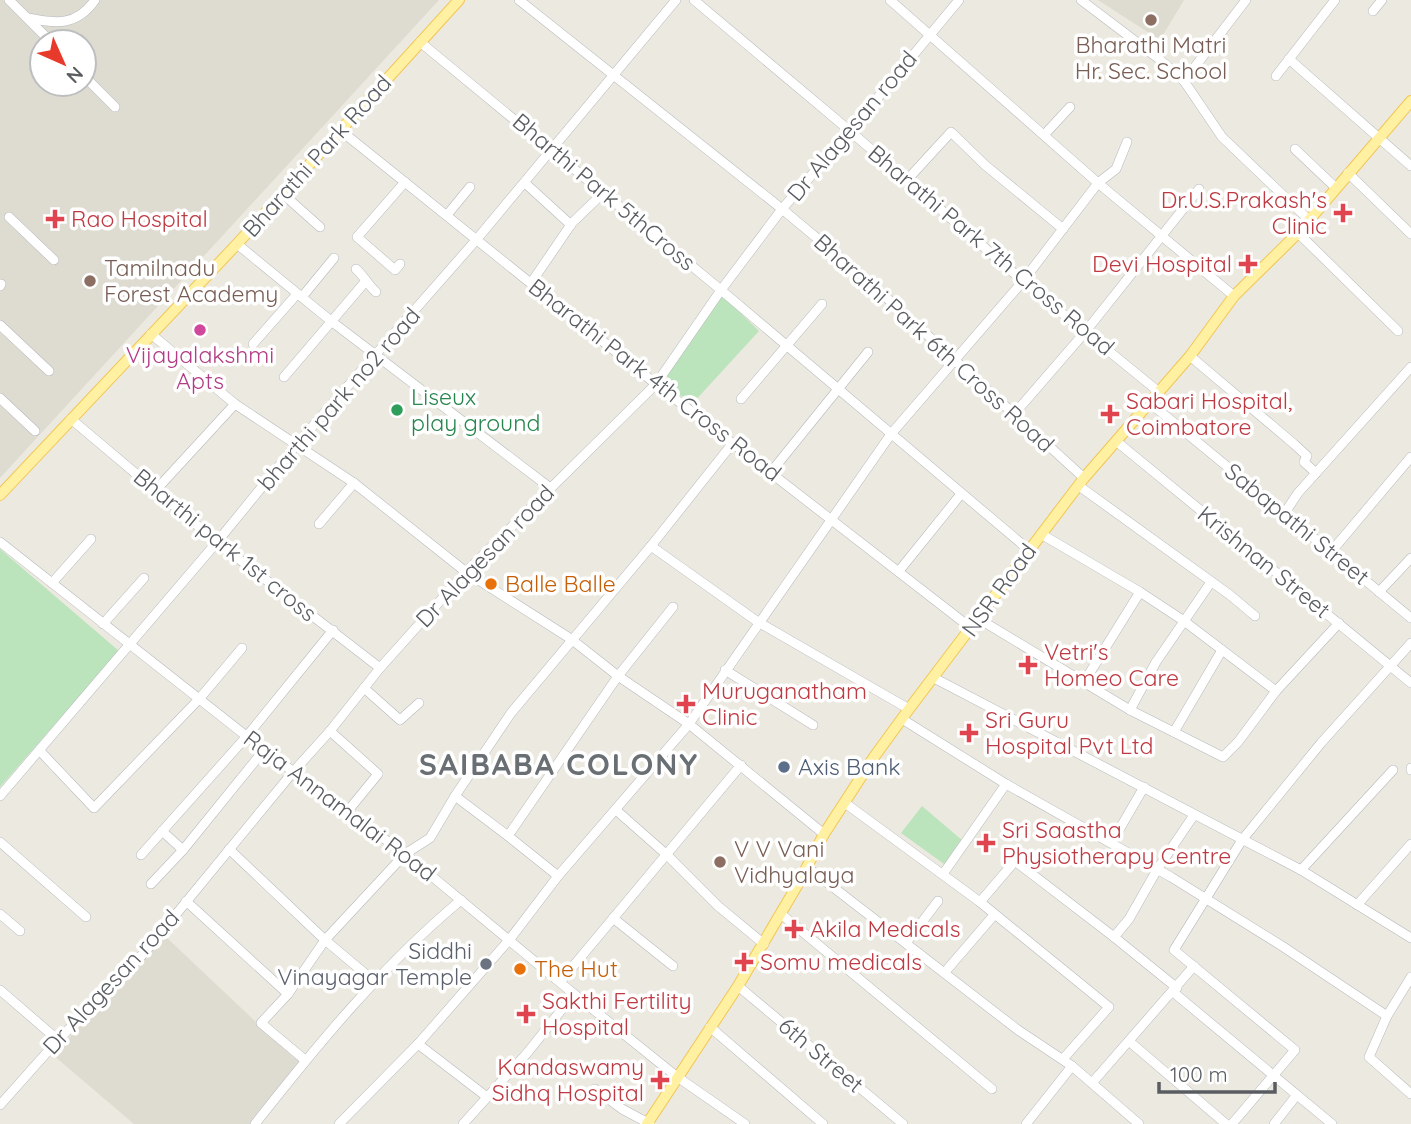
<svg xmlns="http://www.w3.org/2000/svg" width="1411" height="1124" viewBox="0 0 1411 1124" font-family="Quicksand,sans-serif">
  <rect width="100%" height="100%" fill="#eceae0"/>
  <g fill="#dedbd1" fill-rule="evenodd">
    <path d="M0,0h439l-439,478zM42,42h42v42h-42z"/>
    <path d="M1098,0h86l-24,40z"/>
    <path d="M165,936l128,121 11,6 -52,61h-118l-81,-69z"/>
  </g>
  <g fill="#bce4bc">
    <path d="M722,295l37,36 -66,72 -33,-20z"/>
    <path d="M0,549l119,102 -119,136z"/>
    <path d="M922,806l41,35 -19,23 -43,-31z"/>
  </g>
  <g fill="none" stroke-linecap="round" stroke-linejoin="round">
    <g stroke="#b6b8bd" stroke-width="10">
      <g id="minor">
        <path d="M9,0l42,42"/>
        <path d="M519,0l263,209 85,71 217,198"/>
        <path d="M694,0l156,131 173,150 136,111"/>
        <path d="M890,0l208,183 136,113"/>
        <path d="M1081,0l78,59 25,22"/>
        <path d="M1246,0l-62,81 38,56 87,83"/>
        <path d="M1373,11l9,-11"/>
        <path d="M28,18c28,6 49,8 67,-18"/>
        <path d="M420,42l301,248 308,260"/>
        <path d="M1289,59l122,107"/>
        <path d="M84,76l31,31"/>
        <path d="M1276,76l59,-76"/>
        <path d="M340,130l316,254 315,244"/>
        <path d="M1044,135l26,-28"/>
        <path d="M1295,149l40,38"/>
        <path d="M1348,173l63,61"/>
        <path d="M907,180l44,-48 34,33 78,64"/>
        <path d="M525,183l46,42"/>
        <path d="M283,194l37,33"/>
        <path d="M447,215l23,-28"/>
        <path d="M9,217l45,43"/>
        <path d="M1298,233l100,98"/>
        <path d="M237,244l94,77 218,166"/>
        <path d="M400,264l-5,6 -38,-33 48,-55"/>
        <path d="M356,269c8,7 12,16 20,23"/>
        <path d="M531,283l41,-60 32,-31"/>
        <path d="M0,286l1,-2"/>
        <path d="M302,297l32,-39"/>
        <path d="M0,325l49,46"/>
        <path d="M151,334l84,70 119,79 112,89 105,67 47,37 71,48 135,110"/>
        <path d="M253,344l44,-50"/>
        <path d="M1190,356l104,88 13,12 -3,6 12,11"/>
        <path d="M284,377l81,-95"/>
        <path d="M0,398l35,33"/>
        <path d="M741,399l81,-95"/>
        <path d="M1150,403l261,215"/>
        <path d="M1015,413l71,-82 113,-142"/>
        <path d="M71,419l146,123 163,126"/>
        <path d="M1116,441l295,242"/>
        <path d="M771,472l97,-120"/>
        <path d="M1079,486l151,109 25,21"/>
        <path d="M155,491l80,-87"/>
        <path d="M1284,514l14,-21 113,-126"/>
        <path d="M319,524l35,-41"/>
        <path d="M1041,534l99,58 44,29 92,70"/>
        <path d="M0,542l264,208 141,104 169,140 102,82 69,48"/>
        <path d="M651,546l107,76 151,87"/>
        <path d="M1330,553l81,-96"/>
        <path d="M899,571l62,-77"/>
        <path d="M52,583l39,-44"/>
        <path d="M1379,592l32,-34"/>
        <path d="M979,619l151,91 93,47 15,-15 38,-51 63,-68"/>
        <path d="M103,624l41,-46"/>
        <path d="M725,670l88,55"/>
        <path d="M934,678l367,192 110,68"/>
        <path d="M1084,682l56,-90"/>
        <path d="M364,688l36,32 19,-17"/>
        <path d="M1130,710l26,-48 55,-80"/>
        <path d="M902,719l104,65 165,93 111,69 105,70"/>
        <path d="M330,731l48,43 -31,38"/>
        <path d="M1174,732l48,-82"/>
        <path d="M40,751l54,57 106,-110 42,-50"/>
        <path d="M1411,768v2"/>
        <path d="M0,796l217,-254 80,-98 180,-205 199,-239"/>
        <path d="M455,796l53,40 110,-160 55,-69"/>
        <path d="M845,803l135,99 129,105 -46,52"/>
        <path d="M616,810l51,45 51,51 46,38"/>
        <path d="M162,831l21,19"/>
        <path d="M508,836l50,40"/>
        <path d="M0,842l86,75"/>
        <path d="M1112,842l32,-55"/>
        <path d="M229,849l96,91 50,42"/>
        <path d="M141,855l106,-119 86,-106"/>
        <path d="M807,867l211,163 54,36 67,58"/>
        <path d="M1301,870l92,-100"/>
        <path d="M943,874l63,-90"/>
        <path d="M151,884l32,-34 81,-100"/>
        <path d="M186,901l102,93 37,-54 80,-86 25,-16 25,-42 56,-83 140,-167 81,-102"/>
        <path d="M980,902l35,-41 99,76 63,51"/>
        <path d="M1357,905l54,-61"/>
        <path d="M0,914l20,17"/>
        <path d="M781,914l211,175"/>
        <path d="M613,918l60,48"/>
        <path d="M1114,937l15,-18 29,-51 36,-53"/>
        <path d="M906,943l32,-42"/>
        <path d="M945,972l49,-57"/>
        <path d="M1411,977l-24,39 -18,41 42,37"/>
        <path d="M560,982l181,-217"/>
        <path d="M738,986l165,138"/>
        <path d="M0,990l58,50"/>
        <path d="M1173,992l159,132"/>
        <path d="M288,994l-27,29 44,37"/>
        <path d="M710,1027l113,97"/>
        <path d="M1130,1042l96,82"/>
        <path d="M418,1044l69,53"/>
        <path d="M1092,1083l102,-117"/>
        <path d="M595,1089l27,20 28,15"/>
        <path d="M0,1105l58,-65 87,-88 148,-180 37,-41 50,-63 86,-96 190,-188 65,-94 61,-81 68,-78 109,-131"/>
        <path d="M255,1124c63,-80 128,-159 206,-224"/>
        <path d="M339,1124l79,-80 92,-105 48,-63 131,-152 202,-290 132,-153 75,-98 18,-14 11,-27"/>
        <path d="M463,1124l65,-72 46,-58"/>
        <path d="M1026,1124l46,-58"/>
        <path d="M1232,1124l63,-74 -121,-100 68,-110 79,-97 90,-100"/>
        <path d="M1274,1124l22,-28"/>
      </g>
    </g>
    <g stroke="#f1c655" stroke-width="12">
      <g id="major">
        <path d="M0,495l237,-251 222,-244"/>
        <path d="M647,1124l91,-138 60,-102 26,-50 50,-77 35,-48 175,-231 106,-122 44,-60 64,-63 113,-132"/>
      </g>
    </g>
    <use href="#minor" stroke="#fff" stroke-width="9"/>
    <use href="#major" stroke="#fff0a2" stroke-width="10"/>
  </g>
  <g fill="#8d6e63" stroke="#fff" stroke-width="2.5">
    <circle cx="1151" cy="20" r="7"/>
    <circle cx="90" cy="281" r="7"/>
    <circle cx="720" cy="862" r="7"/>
  </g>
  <g fill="#e0444e" stroke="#fff" stroke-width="2.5">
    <path d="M1339.5 202.5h7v7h7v7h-7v7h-7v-7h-7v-7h7z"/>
    <path d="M51.5 208.5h7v7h7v7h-7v7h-7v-7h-7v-7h7z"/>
    <path d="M1244.5 253.5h7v7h7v7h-7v7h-7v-7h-7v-7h7z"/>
    <path d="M1106.5 403.5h7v7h7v7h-7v7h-7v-7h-7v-7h7z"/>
    <path d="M1024.5 654.5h7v7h7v7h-7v7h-7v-7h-7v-7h7z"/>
    <path d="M682.5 693.5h7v7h7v7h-7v7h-7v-7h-7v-7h7z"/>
    <path d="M965.5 722.5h7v7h7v7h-7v7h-7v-7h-7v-7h7z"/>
    <path d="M982.5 832.5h7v7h7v7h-7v7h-7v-7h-7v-7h7z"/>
    <path d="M790.5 918.5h7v7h7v7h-7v7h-7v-7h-7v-7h7z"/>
    <path d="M740.5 951.5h7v7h7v7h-7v7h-7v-7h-7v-7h7z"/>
    <path d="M522.5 1003.5h7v7h7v7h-7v7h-7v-7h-7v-7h7z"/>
    <path d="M656.5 1069.5h7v7h7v7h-7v7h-7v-7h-7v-7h7z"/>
  </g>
  <circle fill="#d1479c" stroke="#fff" stroke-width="2.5" cx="200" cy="330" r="7"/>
  <circle fill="#2e9e5b" stroke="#fff" stroke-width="2.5" cx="397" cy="410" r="7"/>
  <g fill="#e8710a" stroke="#fff" stroke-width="2.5">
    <circle cx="491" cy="584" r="7"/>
    <circle cx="520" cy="969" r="7"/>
  </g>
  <circle fill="#5c6f8a" stroke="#fff" stroke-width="2.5" cx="784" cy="767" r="7"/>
  <circle fill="#6b7280" stroke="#fff" stroke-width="2.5" cx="486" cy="964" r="7"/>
  <g text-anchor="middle" stroke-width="7" stroke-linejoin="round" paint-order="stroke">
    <g font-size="23" fill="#785e54" stroke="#fff" text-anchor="start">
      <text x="1151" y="53" text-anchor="middle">Bharathi Matri<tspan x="1151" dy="26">Hr. Sec. School</tspan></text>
      <text x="104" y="276">Tamilnadu<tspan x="104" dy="26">Forest Academy</tspan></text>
      <text x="734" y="857">V V Vani<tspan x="734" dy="26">Vidhyalaya</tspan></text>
    </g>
    <g font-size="23" fill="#595d61" stroke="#fff">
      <text transform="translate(852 126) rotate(-50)" y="8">Dr Alagesan road</text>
      <text transform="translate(317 156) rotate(-48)" y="8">Bharathi Park Road</text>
      <text transform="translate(604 192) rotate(40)" y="8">Bharthi Park 5thCross</text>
      <text transform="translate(991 250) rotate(40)" y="8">Bharathi Park 7th Cross Road</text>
      <text transform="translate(934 343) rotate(42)" y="8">Bharathi Park 6th Cross Road</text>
      <text transform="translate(655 380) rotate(38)" y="8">Bharathi Park 4th Cross Road</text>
      <text transform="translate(339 399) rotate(-49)" y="8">bharthi park no2 road</text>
      <text transform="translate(1297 524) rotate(39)" y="8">Sabapathi Street</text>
      <text transform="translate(225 545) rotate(39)" y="8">Bharthi park 1st cross</text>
      <text transform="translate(485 556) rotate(-46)" y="8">Dr Alagesan road</text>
      <text transform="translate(1264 562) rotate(39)" y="8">Krishnan Street</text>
      <text transform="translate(999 590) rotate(-54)" y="8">NSR Road</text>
      <text transform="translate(340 806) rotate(37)" y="8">Raja Annamalai Road</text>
      <text transform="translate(111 982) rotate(-47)" y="8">Dr Alagesan road</text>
      <text transform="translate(821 1055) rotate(40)" y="8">6th Street</text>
    </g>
    <g font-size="23" fill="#be3a42" stroke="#fff" text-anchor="start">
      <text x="1327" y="208" text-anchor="end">Dr.U.S.Prakash's<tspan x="1327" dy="26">Clinic</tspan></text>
      <text x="71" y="227">Rao Hospital</text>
      <text x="1232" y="272" text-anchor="end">Devi Hospital</text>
      <text x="1126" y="409">Sabari Hospital,<tspan x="1126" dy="26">Coimbatore</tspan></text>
      <text x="1044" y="660">Vetri's<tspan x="1044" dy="26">Homeo Care</tspan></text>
      <text x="702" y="699">Muruganatham<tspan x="702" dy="26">Clinic</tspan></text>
      <text x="985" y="728">Sri Guru<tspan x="985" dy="26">Hospital Pvt Ltd</tspan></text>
      <text x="1002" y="838">Sri Saastha<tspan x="1002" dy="26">Physiotherapy Centre</tspan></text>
      <text x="810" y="937">Akila Medicals</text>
      <text x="760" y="970">Somu medicals</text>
      <text x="542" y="1009">Sakthi Fertility<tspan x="542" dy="26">Hospital</tspan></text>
      <text x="644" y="1075" text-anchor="end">Kandaswamy<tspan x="644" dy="26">Sidhq Hospital</tspan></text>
    </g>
    <g font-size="23" fill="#b23c85" stroke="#fff">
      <text x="200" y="363">Vijayalakshmi<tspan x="200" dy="26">Apts</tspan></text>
    </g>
    <g font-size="23" fill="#27864d" stroke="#fff" text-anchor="start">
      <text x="411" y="405">Liseux<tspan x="411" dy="26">play ground</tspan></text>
    </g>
    <g font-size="23" fill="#c56008" stroke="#fff" text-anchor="start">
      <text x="505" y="592">Balle Balle</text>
      <text x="534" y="977">The Hut</text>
    </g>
    <g font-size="23" fill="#4e5e75" stroke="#fff" text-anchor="start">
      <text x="798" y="775">Axis Bank</text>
    </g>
    <g font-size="23" fill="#5b616d" stroke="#fff" text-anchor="end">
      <text x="472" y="959">Siddhi<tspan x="472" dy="26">Vinayagar Temple</tspan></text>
    </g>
    <g font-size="30" font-weight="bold" letter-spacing="2" fill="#6a6f73" stroke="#fff">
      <text x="559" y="775">SAIBABA COLONY</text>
    </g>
  </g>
  <g transform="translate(63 63) rotate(135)"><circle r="33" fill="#ffffff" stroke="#bdbec0" stroke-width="2"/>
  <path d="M0-5L12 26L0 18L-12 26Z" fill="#e83a2a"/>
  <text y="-10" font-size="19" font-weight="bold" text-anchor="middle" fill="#595d61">N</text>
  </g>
  <path d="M1159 1082v10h116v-10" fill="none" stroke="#595d61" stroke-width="3.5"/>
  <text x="1170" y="1082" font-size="21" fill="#595d61" stroke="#ffffff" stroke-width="5" paint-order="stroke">100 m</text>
</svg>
